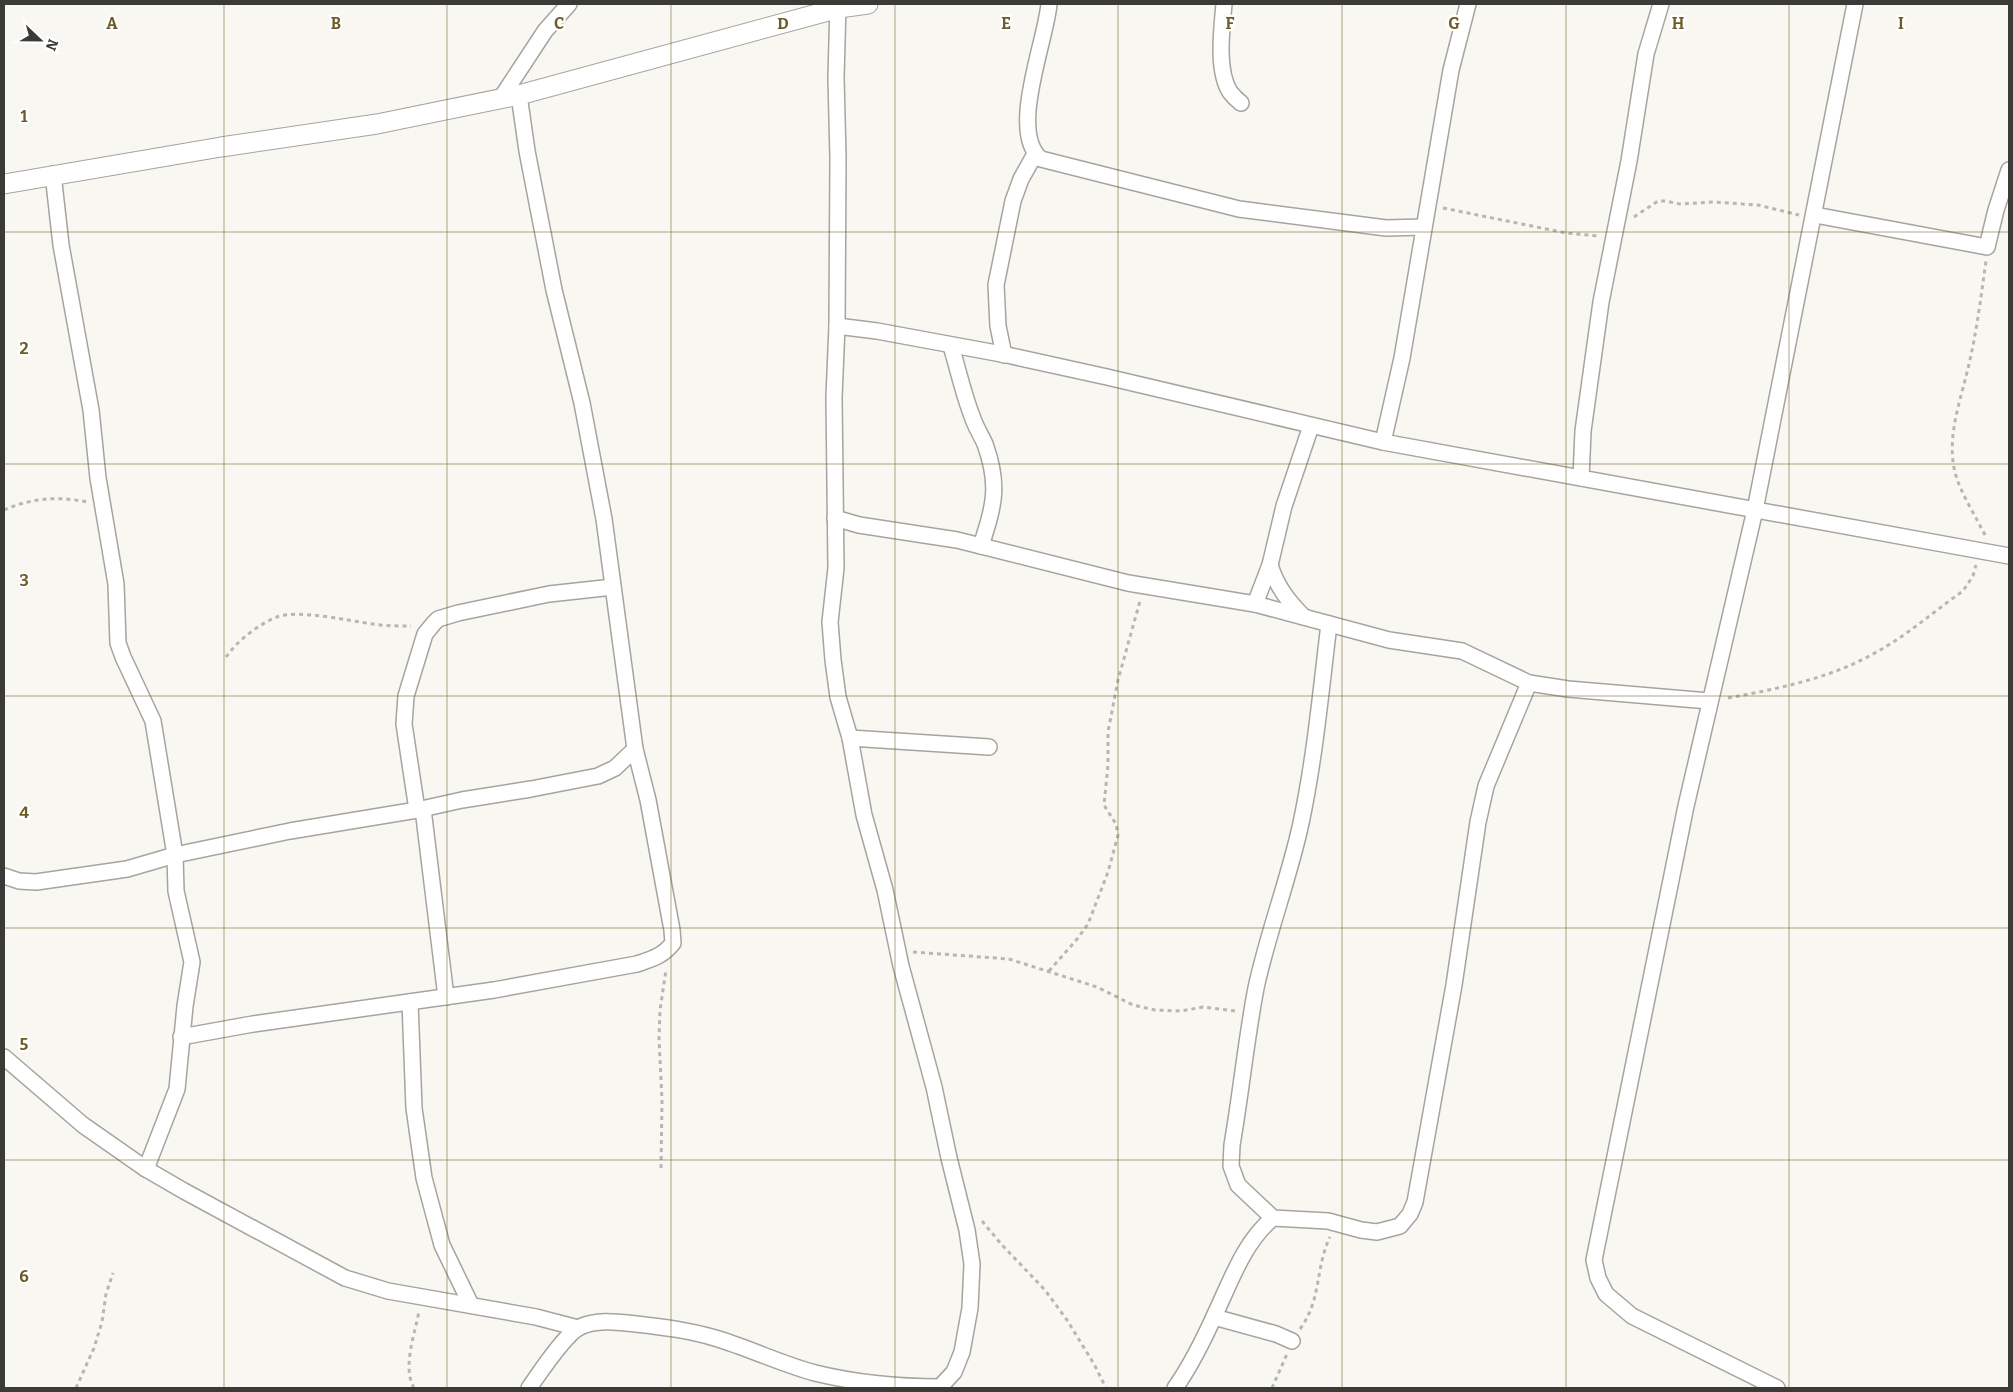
<svg xmlns="http://www.w3.org/2000/svg" width="2013" height="1392" viewBox="0 0 2013 1392" font-family="Bitter,serif">
  <rect width="100%" height="100%" fill="#f9f7f1"/>
  <g fill="none" stroke-linecap="round" stroke-linejoin="round">
    <g stroke="#a6a49e" stroke-width="18">
      <g id="minor">
        <path d="M1049,4c-3,37 -41,128 -8,155l198,50 147,19 38,-1"/>
        <path d="M1224,4c-2,24 -8,66 6,88 3,4 7,8 11,11"/>
        <path d="M501,98l44,-67 24,-27"/>
        <path d="M53,174l8,71 30,165 7,68 18,106 2,59 5,14 30,64 22,134 1,36 16,71 -7,44 -8,83 -31,80"/>
        <path d="M1815,215l172,32 9,-37 13,-40"/>
        <path d="M837,326l40,5 130,24 100,22 276,65 626,114"/>
        <path d="M951,346c7,23 12,47 21,70 3,10 9,19 13,28 15,42 9,61 -4,102"/>
        <path d="M1004,355l-6,-29 -2,-41 17,-84 8,-22 14,-25"/>
        <path d="M1383,442l19,-84 49,-288 17,-66"/>
        <path d="M1581,478l2,-47 18,-129 28,-141 17,-107 15,-50"/>
        <path d="M835,518l24,7 98,15 171,43 127,21 134,36 73,11 67,32 39,6 141,12"/>
        <path d="M1270,565c7,22 18,36 34,52"/>
        <path d="M1255,604l15,-39 14,-59 27,-80"/>
        <path d="M850,738l139,9"/>
        <path d="M423,809l23,188"/>
        <path d="M417,810l-13,-86 2,-28 19,-62 9,-11 4,-4 20,-6 91,-19 64,-7"/>
        <path d="M4,876l15,5 17,1 91,-13 48,-14 115,-24 127,-21 45,-10 69,-11 67,-13 17,-8 20,-19"/>
        <path d="M410,1002l4,106 10,70 18,67 29,60"/>
        <path d="M181,1037l72,-13 241,-34 143,-26c15,-5 26,-8 36,-21l-1,-13 -24,-130 -13,-51 -31,-230 -22,-116 -28,-113 -27,-139 -8,-56"/>
        <path d="M4,1057l79,68 63,44 38,22 161,87 43,13 148,26 42,11"/>
        <path d="M1273,1218l-35,-33 -7,-19 1,-21c9,-52 14,-105 24,-157 12,-56 33,-109 45,-165 14,-66 20,-133 28,-199"/>
        <path d="M1214,1317l62,17 16,7"/>
        <path d="M529,1388c10,-14 36,-54 51,-61 17,-8 37,-5 56,-3 27,3 52,6 79,14 34,10 66,26 100,35 41,10 83,14 125,14l14,-15 8,-20 8,-44 2,-44 -5,-34 -18,-72 -15,-71 -33,-121 -16,-76 -21,-75 -14,-77 -12,-41 -5,-37 -3,-38 6,-54 -2,-171 3,-71 1,-168 -2,-80 2,-74"/>
        <path d="M1175,1388c17,-24 30,-51 42,-78 15,-32 28,-69 56,-92l55,3 33,9 16,2 23,-6 10,-12 5,-12 39,-217 24,-163 8,-36 43,-103"/>
        <path d="M1777,1388l-145,-72 -26,-22 -8,-16 -4,-18 92,-454 69,-296 100,-506"/>
      </g>
    </g>
    <g stroke="#a6a49e" stroke-width="21">
      <path id="tertiary" d="M4,184l217,-37 156,-23 142,-29 320,-87 29,-4"/>
    </g>
    <g stroke="#b7b6b1" stroke-width="3" stroke-dasharray="4 4" stroke-linecap="butt">
      <path d="M1443,208l123,25 33,3"/>
      <path d="M1634,217l24,-16h7l15,3 32,-2 46,3 41,10"/>
      <path d="M4,510c27,-12 54,-14 83,-8"/>
      <path d="M1985,535c-8,-16 -24,-42 -29,-59 -11,-37 5,-76 13,-112 8,-34 12,-68 17,-103"/>
      <path d="M226,657c11,-16 33,-33 51,-40 22,-8 72,4 96,7 13,2 26,2 38,2"/>
      <path d="M1728,698c48,-9 100,-19 143,-43 33,-17 62,-43 92,-64l10,-15 3,-11"/>
      <path d="M913,952l96,7 88,28 36,18 22,5 26,1 22,-4 33,4"/>
      <path d="M1049,971l29,-33 10,-14 20,-52 10,-37 -2,-11 -12,-19 4,-40v-33l10,-52 22,-79"/>
      <path d="M661,1168l1,-68 -3,-62 1,-28 6,-40"/>
      <path d="M982,1221l20,24 43,45 22,30 27,44 12,24"/>
      <path d="M1300,1329c22,-30 15,-61 30,-92"/>
      <path d="M76,1388l18,-40 8,-26 4,-28 7,-21"/>
      <path d="M414,1388c-12,-21 1,-54 5,-77"/>
      <path d="M1272,1388l15,-34"/>
    </g>
    <use href="#minor" stroke="#fff" stroke-width="15"/>
    <use href="#tertiary" stroke="#fff" stroke-width="19"/>
  </g>
  <path fill="none" stroke="#6d5b29" stroke-width="1" stroke-opacity="0.55" d="M224,4v1384M447,4v1384M671,4v1384M895,4v1384M1118,4v1384M1342,4v1384M1566,4v1384M1789,4v1384M4,232h2005M4,464h2005M4,696h2005M4,928h2005M4,1160h2005"/>
  <g font-size="16" text-anchor="middle" font-weight="bold" fill="#6d5b29" stroke="#fff" stroke-width="4.5" stroke-linejoin="round" paint-order="stroke">
    <text x="112" y="29">A</text>
    <text x="336" y="29">B</text>
    <text x="559" y="29">C</text>
    <text x="783" y="29">D</text>
    <text x="1006" y="29">E</text>
    <text x="1230" y="29">F</text>
    <text x="1454" y="29">G</text>
    <text x="1678" y="29">H</text>
    <text x="1901" y="29">I</text>
    <text x="24" y="122">1</text>
    <text x="24" y="354">2</text>
    <text x="24" y="586">3</text>
    <text x="24" y="818">4</text>
    <text x="24" y="1050">5</text>
    <text x="24" y="1282">6</text>
  </g>
  <rect width="2013" height="1392" fill="none" stroke="#3a3a37" stroke-width="10"/>
  <g transform="translate(40 40) rotate(112)" stroke="#ffffff" stroke-width="4" paint-order="stroke">
  <path d="M0-4L9 19L0 12L-9 19Z" fill="#3a3a37"/>
  <text y="-8" font-size="14" font-weight="bold" text-anchor="middle" fill="#3a3a37">N</text>
  </g>
</svg>
